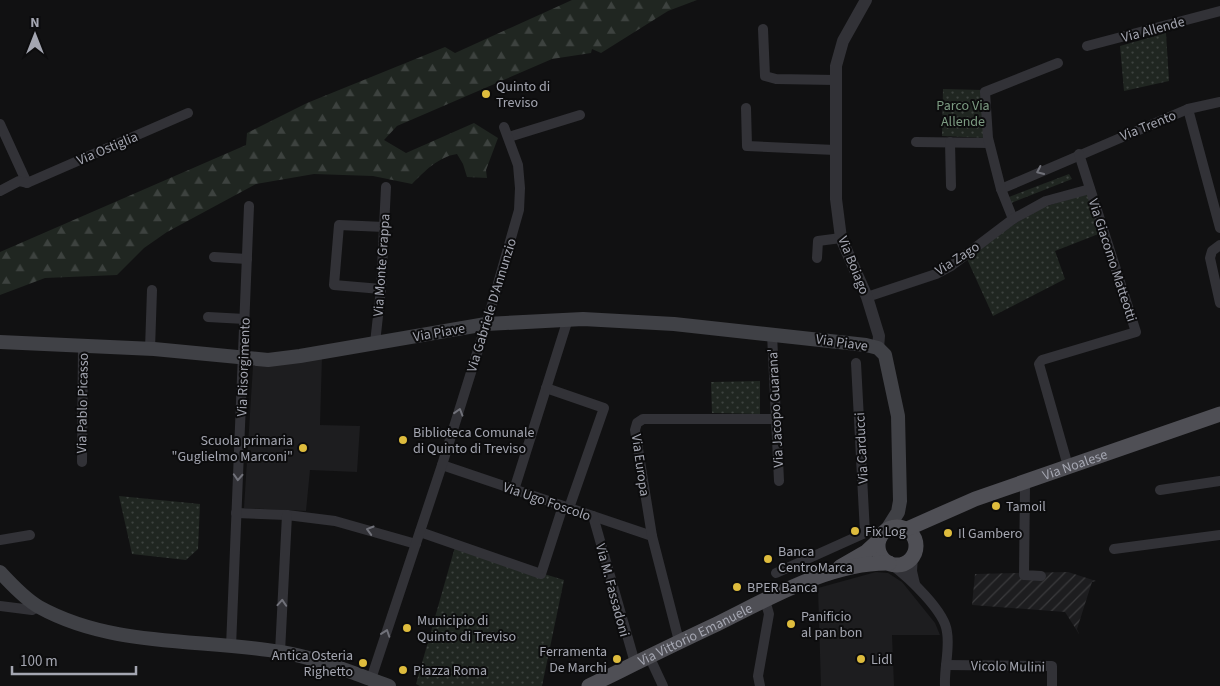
<svg xmlns="http://www.w3.org/2000/svg" width="1220" height="686" viewBox="0 0 1220 686" font-family="'Source Sans 3',sans-serif">
  <defs>
    <pattern id="industrial-furrows" width="10" height="10" patternUnits="userSpaceOnUse" patternTransform="scale(1.25)"><rect width="10" height="10" fill="#1d1d1f"/><path d="M-1 1l2-2M0 10L10 0M9 11l2-2" fill="none" stroke="#3b3b3d"/></pattern>
    <pattern id="grass-dots" width="8" height="8" patternUnits="userSpaceOnUse" patternTransform="scale(1.25)"><rect width="8" height="8" fill="#202621"/><path d="M2 2h.1M6 6h.1" fill="none" stroke="#3d423f" stroke-width="1.8" stroke-linecap="round"/></pattern>
    <pattern id="forest-firs" width="22" height="20" patternUnits="userSpaceOnUse" patternTransform="scale(1.25)"><rect width="22" height="20" fill="#202621"/><path d="M5 1l3.5 6h-7zM16 11l3.5 6h-7z" fill="#3d423f"/></pattern>
  </defs>
  <rect width="100%" height="100%" fill="#111112"/>
  <g fill="#1d1d1f">
    <path d="M322,357l-2,68 40,1 -3,46 -47,-2 -4,41 -62,-3 9,-142z"/>
    <path d="M876,572l12,1 14,9 33,41 5,12h-48l2,51h-73l-3,-98z"/>
  </g>
  <path fill="url(#industrial-furrows)" d="M1068,572l28,9 -4,1 -15,47 2,5 -14,-22 -93,-7 3,-31z"/>
  <g fill="url(#grass-dots)">
    <path d="M1166,33l3,48 -45,10 -4,-45z"/>
    <path d="M943,89l40,1 3,48 -44,-2z"/>
    <path d="M1069,174l3,5 -61,24 -2,-6z"/>
    <path d="M1088,193l13,40 -46,18 10,28 -72,37 -26,-57 44,-33 33,-19z"/>
    <path d="M760,381v33l-48,-1 -1,-31z"/>
    <path d="M119,496l81,8 -2,45 -12,11 -54,-6z"/>
    <path d="M455,547l109,33 -22,106h-122l-4,-2z"/>
  </g>
  <path fill="url(#forest-firs)" d="M572,0h125l-29,11 -67,42 -9,-4 -1,4 -39,6 -155,67 -13,14 22,13 68,-30 24,15 -12,32 1,8 -20,-1 -4,-13 -6,-10c-19,3 -32,17 -45,30l-39,-8 -59,-2 -58,10 -89,48 -23,16 -27,27 -72,3 -45,17v-43l246,-107 1,-12 60,-30 138,-56 10,6z"/>
  <g fill="none" stroke-linecap="round" stroke-linejoin="round">
    <g stroke="#323237" stroke-width="10">
      <path d="M763,29l2,47 11,3 59,1"/>
      <path d="M1087,46l133,-35"/>
      <path d="M746,108l1,38 88,4"/>
      <path d="M1188,109l32,119"/>
      <path d="M0,124l27,59"/>
      <path d="M509,137l71,-22"/>
      <path d="M916,142l73,1"/>
      <path d="M950,142l1,44"/>
      <path d="M1001,189l187,-80 32,-7"/>
      <path d="M0,191l19,-10 8,2 161,-70"/>
      <path d="M1013,219l-12,-30 -13,-51 -3,-46 73,-29"/>
      <path d="M1220,245l-8,6 -2,7 10,45"/>
      <path d="M214,257l33,2"/>
      <path d="M817,258l1,-17 23,-3"/>
      <path d="M381,289l-47,-4 5,-60 45,2"/>
      <path d="M867,297l69,-23 15,-8 62,-47 33,-18 44,-12"/>
      <path d="M208,317l37,2"/>
      <path d="M772,334l7,147"/>
      <path d="M375,343l6,-54 5,-102"/>
      <path d="M150,349l2,-59"/>
      <path d="M546,388l58,20 -35,100"/>
      <path d="M82,462l1,-117"/>
      <path d="M442,465l210,71"/>
      <path d="M1068,466l-29,-102 3,-4 94,-28 -57,-178"/>
      <path d="M1023,482l2,5 -1,88 17,1"/>
      <path d="M514,490l54,-171"/>
      <path d="M1160,490l60,-9"/>
      <path d="M236,513l51,2 48,6 81,23"/>
      <path d="M593,516l42,147"/>
      <path d="M420,532l121,42 22,-68"/>
      <path d="M0,540l30,-5"/>
      <path d="M1114,549l106,-14"/>
      <path d="M913,556l-1,15 3,13"/>
      <path d="M892,565c16,12 53,46 55,67 3,17 -3,36 -2,54"/>
      <path d="M776,573l89,-40 -9,-170"/>
      <path d="M0,606l32,4 6,-3"/>
      <path d="M679,641l-27,-105 -17,-106 2,-7 6,-4h131"/>
      <path d="M231,647l18,-441"/>
      <path d="M280,652l7,-137"/>
      <path d="M649,656l14,30"/>
      <path d="M946,665l106,1v20"/>
      <path d="M371,679l71,-214 47,-150 30,-105 1,-22 -2,-23 -14,-38"/>
      <path d="M760,686l-2,-10 11,-62 -4,-14"/>
    </g>
    <path stroke="#323237" stroke-width="12" d="M866,0l-23,41 -7,25v133l5,39 26,59 12,39 -1,12"/>
    <g stroke="#404146" stroke-width="14">
      <path d="M0,342l154,7 114,11 32,-4 186,-32 97,-5 91,5 192,21 12,3 7,7 13,61 2,85 -2,11 -10,16"/>
      <path d="M0,572c11,12 25,27 39,35 74,41 162,31 242,45 37,6 72,21 108,34"/>
    </g>
    <g stroke="#4f4f55" stroke-width="15">
      <circle cx="897" cy="546" r="19"/>
      <path id="s1" d="M907,529l68,-30 245,-85"/>
      <path d="M840,567l26,-15 12,-11"/>
      <path id="s2" d="M589,686c43,-21 85,-42 128,-62 51,-25 113,-62 172,-61"/>
    </g>
  </g>
  <defs><path id="oneway-chevron" d="M-2-3.5L2.5 0L-2 3.5" fill="none" stroke-width="1.6" stroke-linecap="round" stroke-linejoin="round" transform="scale(1.25)"/></defs>
  <g stroke="#71727a">
    <use href="#oneway-chevron" transform="translate(1040 171) rotate(155)"/>
    <use href="#oneway-chevron" transform="translate(459 412) rotate(-73)"/>
    <use href="#oneway-chevron" transform="translate(238 477) rotate(93)"/>
    <use href="#oneway-chevron" transform="translate(370 530) rotate(-164)"/>
    <use href="#oneway-chevron" transform="translate(282 603) rotate(-86)"/>
    <use href="#oneway-chevron" transform="translate(386 633) rotate(-71)"/>
  </g>
  <g fill="#debc3d" stroke="#0c0c0d" stroke-width="2">
    <circle cx="486" cy="94" r="5"/>
    <circle cx="403" cy="440" r="5"/>
    <circle cx="303" cy="448" r="5"/>
    <circle cx="996" cy="506" r="5"/>
    <circle cx="855" cy="531" r="5"/>
    <circle cx="948" cy="533" r="5"/>
    <circle cx="768" cy="559" r="5"/>
    <circle cx="737" cy="587" r="5"/>
    <circle cx="791" cy="624" r="5"/>
    <circle cx="407" cy="628" r="5"/>
    <circle cx="617" cy="659" r="5"/>
    <circle cx="861" cy="659" r="5"/>
    <circle cx="363" cy="663" r="5"/>
    <circle cx="403" cy="670" r="5"/>
  </g>
  <g text-anchor="middle" stroke-width="4" stroke-linejoin="round" paint-order="stroke">
    <g font-size="14" fill="#a4a6b1" stroke="#0c0c0d">
      <text transform="translate(1153 29) rotate(-15)" y="5">Via Allende</text>
      <text transform="translate(1148 125) rotate(-22)" y="5">Via Trento</text>
      <text transform="translate(107 148) rotate(-23)" y="5">Via Ostiglia</text>
      <text transform="translate(957 258) rotate(-33)" y="5">Via Zago</text>
      <text transform="translate(1113 260) rotate(72)" y="5">Via Giacomo Matteotti</text>
      <text transform="translate(381 265) rotate(-86)" y="5">Via Monte Grappa</text>
      <text transform="translate(854 265) rotate(68)" y="5">Via Boiago</text>
      <text transform="translate(491 305) rotate(-73)" y="5">Via Gabriele D'Annunzio</text>
      <text transform="translate(439 332) rotate(-10)" y="5">Via Piave</text>
      <text transform="translate(842 342) rotate(8)" y="5">Via Piave</text>
      <text transform="translate(243 367) rotate(-88)" y="5">Via Risorgimento</text>
      <text transform="translate(82 403) rotate(-89)" y="5">Via Pablo Picasso</text>
      <text transform="translate(775 408) rotate(-93)" y="5">Via Jacopo Guarana'</text>
      <text transform="translate(861 448) rotate(-93)" y="5">Via Carducci</text>
      <text dy="5" stroke="none"><textPath href="#s1" startOffset="180">Via Noalese</textPath></text>
      <text transform="translate(641 465) rotate(82)" y="5">Via Europa</text>
      <text transform="translate(547 501) rotate(19)" y="5">Via Ugo Foscolo</text>
      <text transform="translate(613 590) rotate(75)" y="5">Via M. Fassadoni</text>
      <text dy="5" stroke="none"><textPath href="#s2" startOffset="118">Via Vittorio Emanuele</textPath></text>
      <text transform="translate(1008 666) rotate(1)" y="5">Vicolo Mulini</text>
    </g>
    <g font-size="14" fill="#a4a6b1" stroke="#0c0c0d" text-anchor="start">
      <text x="496" y="91">Quinto di<tspan x="496" dy="16">Treviso</tspan></text>
      <text x="413" y="437">Biblioteca Comunale<tspan x="413" dy="16">di Quinto di Treviso</tspan></text>
      <text x="293" y="445" text-anchor="end">Scuola primaria<tspan x="293" dy="16">"Guglielmo Marconi"</tspan></text>
      <text x="1006" y="511">Tamoil</text>
      <text x="865" y="536">Fix Log</text>
      <text x="958" y="538">Il Gambero</text>
      <text x="778" y="556">Banca<tspan x="778" dy="16">CentroMarca</tspan></text>
      <text x="747" y="592">BPER Banca</text>
      <text x="801" y="621">Panificio<tspan x="801" dy="16">al pan bon</tspan></text>
      <text x="417" y="625">Municipio di<tspan x="417" dy="16">Quinto di Treviso</tspan></text>
      <text x="607" y="656" text-anchor="end">Ferramenta<tspan x="607" dy="16">De Marchi</tspan></text>
      <text x="353" y="660" text-anchor="end">Antica Osteria<tspan x="353" dy="16">Righetto</tspan></text>
      <text x="871" y="664">Lidl</text>
      <text x="413" y="675">Piazza Roma</text>
    </g>
    <g font-size="14" fill="#7c9b82" stroke="#0c0c0d">
      <text x="963" y="110">Parco Via<tspan x="963" dy="16">Allende</tspan></text>
    </g>
  </g>
  <g transform="translate(35 35)" stroke="#0c0c0d" stroke-width="4" paint-order="stroke">
  <path d="M0-4L9 19L0 12L-9 19Z" fill="#a4a6b1"/>
  <text y="-8" font-size="14" font-weight="bold" text-anchor="middle" fill="#a4a6b1">N</text>
  </g>
  <path d="M12 666v8h124v-8" fill="none" stroke="#a4a6b1" stroke-width="2.5"/>
  <text x="20" y="666" font-size="15" fill="#a4a6b1" stroke="#0c0c0d" stroke-width="4" paint-order="stroke">100 m</text>
</svg>
